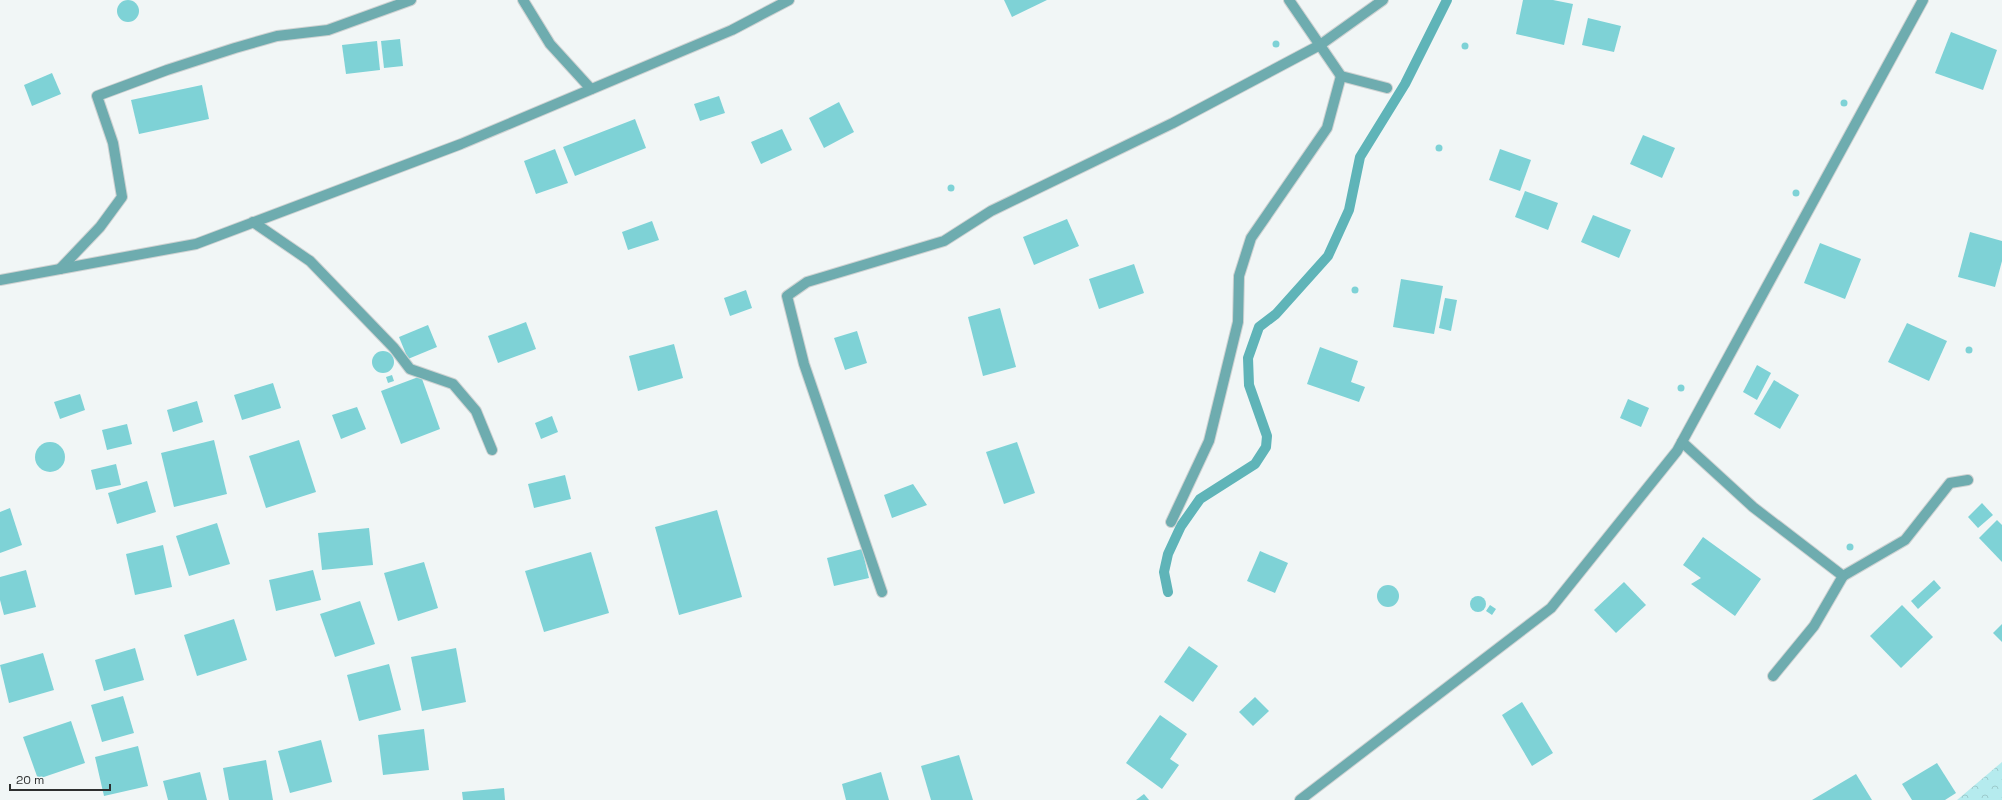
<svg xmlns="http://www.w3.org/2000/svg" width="2002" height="800" viewBox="0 0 2002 800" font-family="'Space Grotesk',sans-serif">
  <defs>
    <pattern id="forest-crowns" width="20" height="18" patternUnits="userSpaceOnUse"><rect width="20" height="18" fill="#b5ebee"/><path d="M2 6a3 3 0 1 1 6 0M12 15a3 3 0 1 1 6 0" fill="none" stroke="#9ccacc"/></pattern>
  </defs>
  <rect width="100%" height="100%" fill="#f1f6f6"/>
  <path fill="url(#forest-crowns)" d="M2002,762v38h-45z"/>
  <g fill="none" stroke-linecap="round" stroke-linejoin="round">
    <path stroke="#5fb4b8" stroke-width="10" d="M1168,592l-4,-20 4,-18 13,-28 19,-27 55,-35 11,-17 1,-11 -18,-51 -1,-27 11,-31 17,-13 52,-58 21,-46 11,-53 45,-73 42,-84"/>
  </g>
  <g fill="#7ed2d6">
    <path d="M1004,0h43l-35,17z"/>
    <path d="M1523,0h30l20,4 -9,41 -48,-11z"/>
    <circle cx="128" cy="11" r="11"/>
    <path d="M1588,18l33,8 -7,26 -32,-7z"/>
    <path d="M1951,32l46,18 -14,40 -48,-17z"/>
    <path d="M400,39l3,27 -19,2 -3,-27z"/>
    <circle cx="1276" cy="44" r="3.5"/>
    <path d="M377,41l3,29 -34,4 -4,-29z"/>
    <circle cx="1465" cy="46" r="3.5"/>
    <path d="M52,73l9,21 -29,12 -8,-21z"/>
    <path d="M202,85l7,34 -70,15 -8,-34z"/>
    <path d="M719,96l6,17 -25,8 -6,-17z"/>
    <circle cx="1844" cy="103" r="3.5"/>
    <path d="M839,102l15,30 -30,16 -15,-30z"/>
    <path d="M635,119l11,29 -71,28 -12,-29z"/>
    <path d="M782,129l10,21 -31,14 -10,-22z"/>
    <path d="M1643,135l32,13 -13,30 -32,-14z"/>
    <circle cx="1439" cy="148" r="3.5"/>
    <path d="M555,149l13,34 -32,11 -12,-33z"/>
    <path d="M1500,149l31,11 -11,31 -31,-11z"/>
    <circle cx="951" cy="188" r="3.5"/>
    <circle cx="1796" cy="193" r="3.5"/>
    <path d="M1525,191l33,12 -10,27 -33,-13z"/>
    <path d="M1593,215l38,15 -12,28 -38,-16z"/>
    <path d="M1067,219l12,27 -45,19 -11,-28z"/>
    <path d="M652,221l7,19 -31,10 -6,-18z"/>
    <path d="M1970,232l32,9v20l-7,26 -37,-10z"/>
    <path d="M1820,243l41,16 -16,40 -41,-16z"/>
    <path d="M1134,264l10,29 -45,16 -10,-30z"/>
    <path d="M1401,279l42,7 -9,48 -41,-7z"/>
    <circle cx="1355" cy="290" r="3.5"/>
    <path d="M746,290l6,18 -22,8 -6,-18z"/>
    <path d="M1445,298l12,2 -6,31 -12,-3z"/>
    <path d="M1000,308l16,59 -33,9 -15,-59z"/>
    <path d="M526,322l10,27 -38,14 -10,-27z"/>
    <path d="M1907,323l40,18 -18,40 -41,-19z"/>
    <path d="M428,325l9,22 -29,12 -9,-22z"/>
    <path d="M857,331l10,32 -22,7 -11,-32z"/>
    <path d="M674,344l9,34 -45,13 -9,-35z"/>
    <circle cx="1969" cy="350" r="3.5"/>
    <path d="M1320,347l38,14 -7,21 14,5 -6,15 -52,-18z"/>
    <circle cx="383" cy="362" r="11"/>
    <path d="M1757,365l14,8 -14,27 -14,-8z"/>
    <path d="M392,375l2,6 -6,2 -2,-6z"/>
    <path d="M421,376l19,53 -39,15 -20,-53z"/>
    <path d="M1774,380l25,15 -19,34 -26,-15z"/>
    <path d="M273,383l8,25 -39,12 -8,-25z"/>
    <circle cx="1681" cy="388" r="3.5"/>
    <path d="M80,394l5,16 -25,9 -6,-17z"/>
    <path d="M1628,399l21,9 -8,19 -21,-9z"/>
    <path d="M197,401l6,21 -30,10 -6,-22z"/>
    <path d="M357,407l9,22 -25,10 -9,-24z"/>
    <path d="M552,416l6,16 -17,7 -6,-16z"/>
    <path d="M127,424l5,20 -25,6 -5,-20z"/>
    <path d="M214,440l13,54 -53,13 -13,-54z"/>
    <path d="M299,440l17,52 -50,16 -17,-52z"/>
    <path d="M1017,442l18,51 -31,11 -18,-52z"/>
    <circle cx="50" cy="457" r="15"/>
    <path d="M116,464l5,21 -25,5 -5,-20z"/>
    <path d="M565,475l6,24 -37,9 -6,-24z"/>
    <path d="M147,481l9,31 -39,12 -9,-31z"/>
    <path d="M913,484l14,21 -35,13 -8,-23z"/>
    <path d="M1982,503l11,12 -15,13 -10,-11z"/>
    <path d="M10,508l12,37 -22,8v-41z"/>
    <path d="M717,510l25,87 -63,18 -24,-88z"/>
    <path d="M1997,520l5,5v37l-23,-24z"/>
    <path d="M217,523l13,41 -41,12 -13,-40z"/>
    <path d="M369,528l4,37 -51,5 -4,-37z"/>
    <path d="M1703,537l58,42 -26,37 -44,-32 10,-6 -18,-13z"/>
    <circle cx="1850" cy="547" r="3.5"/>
    <path d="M163,545l9,42 -37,8 -9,-41z"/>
    <path d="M862,549l7,29 -35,8 -7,-28z"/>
    <path d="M1260,551l28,12 -13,30 -28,-12z"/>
    <path d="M591,552l18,61 -65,19 -19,-61z"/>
    <path d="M424,562l14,46 -40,13 -14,-48z"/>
    <path d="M26,570l10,37 -32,8 -4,-15v-23z"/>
    <path d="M313,570l8,30 -45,11 -7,-31z"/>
    <path d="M1934,580l7,8 -23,21 -7,-8z"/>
    <path d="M1624,582l22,23 -30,28 -22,-23z"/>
    <circle cx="1388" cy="596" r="11"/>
    <circle cx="1478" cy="604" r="8"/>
    <path d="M360,601l15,43 -40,13 -15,-43z"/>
    <path d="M1490,605l6,4 -4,6 -6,-4z"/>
    <path d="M1902,605l31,32 -32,31 -31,-32z"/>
    <path d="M234,619l13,41 -50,16 -13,-41z"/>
    <path d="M2002,624v18l-9,-9z"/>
    <path d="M1189,646l29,20 -25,36 -29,-20z"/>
    <path d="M135,648l9,32 -40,11 -9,-31z"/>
    <path d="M456,648l10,54 -44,9 -11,-54z"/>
    <path d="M43,653l11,37 -45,13 -9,-38z"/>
    <path d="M389,664l12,46 -42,11 -12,-46z"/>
    <path d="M123,696l11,37 -32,9 -11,-37z"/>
    <path d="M1255,697l14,14 -16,15 -14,-14z"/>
    <path d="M1522,702l31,51 -21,13 -30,-51z"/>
    <path d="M1160,715l27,19 -17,25 9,6 -17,24 -36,-26z"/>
    <path d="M71,721l14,42 -47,16 -15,-42z"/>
    <path d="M424,729l5,41 -46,5 -5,-40z"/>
    <path d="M321,740l11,42 -42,11 -12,-42z"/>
    <path d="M138,746l10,40 -44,10 -9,-39z"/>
    <path d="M959,755l14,45h-42l-10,-34z"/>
    <path d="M266,760l7,40h-44l-6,-32z"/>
    <path d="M1937,763l19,30 -11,7h-33l-10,-16z"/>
    <path d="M200,772l7,28h-39l-5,-19z"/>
    <path d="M881,772l8,28h-43l-4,-16z"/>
    <path d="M1856,774l16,26h-60z"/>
    <path d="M504,788l1,12h-42l-1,-8z"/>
    <path d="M1144,794l5,6h-13z"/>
  </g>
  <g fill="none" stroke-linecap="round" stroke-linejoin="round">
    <g stroke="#ced2d2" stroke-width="12">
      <g id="minor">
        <path d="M523,0l27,44 41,45"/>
        <path d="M1289,0l52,76 46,12"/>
        <path d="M253,222l57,39 84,87 16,21 43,15 23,27 16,39"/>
        <path d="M60,269l40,-42 22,-30 -9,-54 -16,-47 70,-26 68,-22 42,-12 51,-6 83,-30"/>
        <path d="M0,280l196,-36 265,-100 271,-114 57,-30"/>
        <path d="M1682,442l71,65 90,69 62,-36 45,-57 18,-3"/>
        <path d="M1171,522l38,-81 29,-119 1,-46 12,-38 76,-110 14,-52"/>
        <path d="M882,592l-78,-228 -17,-68 20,-14 137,-41 47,-30 182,-88 147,-78 63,-45"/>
        <path d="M1773,676l41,-50 29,-50"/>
        <path d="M1300,800l251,-192 126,-157 246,-451"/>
      </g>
    </g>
    <use href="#minor" stroke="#6eacaf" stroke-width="10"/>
  </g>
  <path d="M10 784v6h100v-6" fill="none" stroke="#2d2f2f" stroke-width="2"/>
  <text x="16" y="784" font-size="12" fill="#2d2f2f" stroke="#f1f6f6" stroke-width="3" paint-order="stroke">20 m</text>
</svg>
